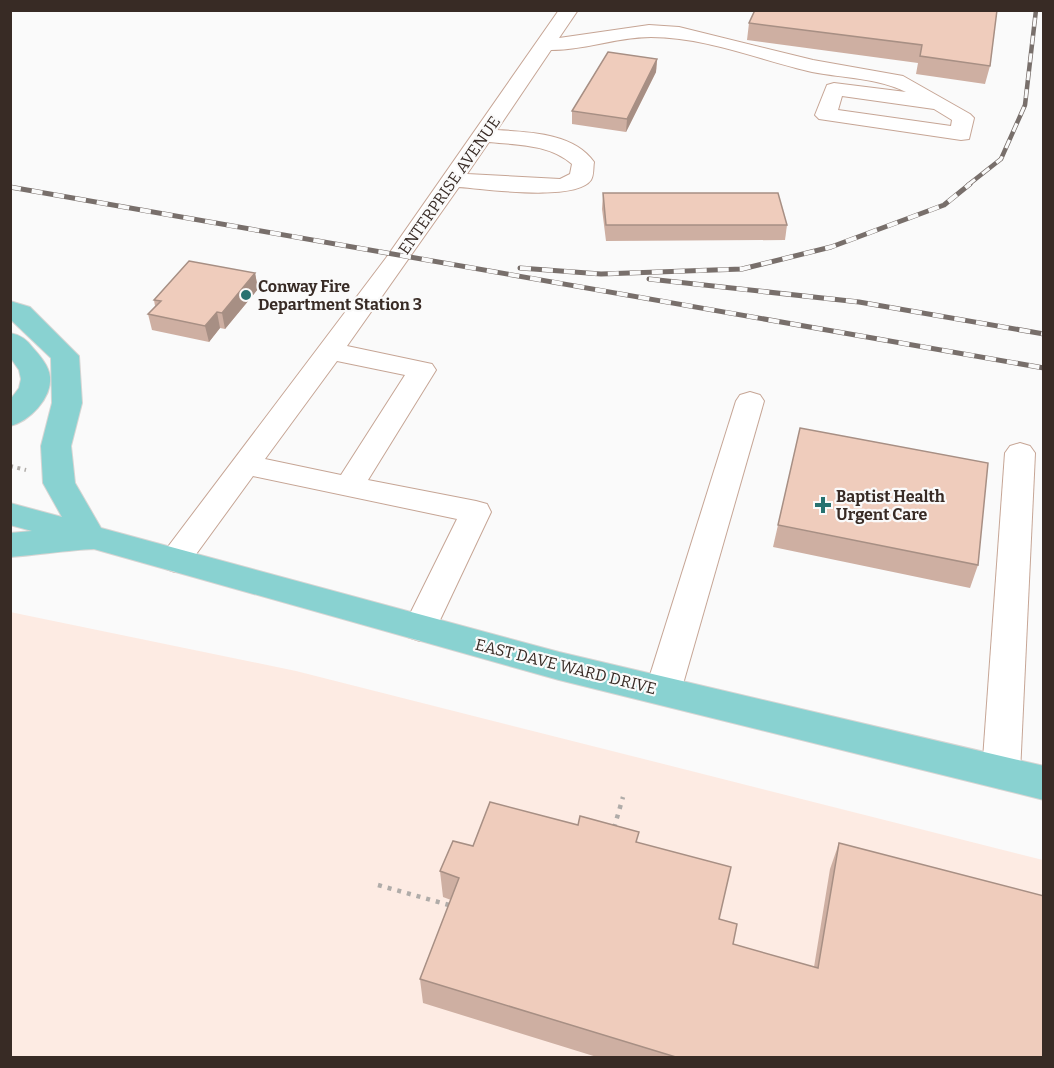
<svg xmlns="http://www.w3.org/2000/svg" width="1054" height="1068" viewBox="0 0 1054 1068" font-family="Bitter,serif">
  <rect width="100%" height="100%" fill="#fafafa"/>
  <path fill="#fdebe3" d="M10,612l286,59 747,189v197h-1032z"/>
  <g fill="none" stroke-linecap="round" stroke-linejoin="round">
    <g stroke="#c6a595" stroke-width="2">
      <g id="minor">
        <path d="M559,10h19l-19,28 90,-13 30,2 134,33 90,16 67,38 4,4 -5,21 -8,1 -142,-21 -4,-4 12,-30 7,-2 72,9c-29,-14 -63,-14 -94,-20 -52,-12 -107,-35 -161,-35 -33,0 -66,13 -100,13l-54,80c32,2 77,3 97,32 -1,6 0,13 -3,18 -15,22 -107,9 -132,7l-112,159 85,18 4,6 -68,110 108,21 11,3 4,8 -59,125 -12,4 -12,-4 -5,-9 54,-109 -204,-43 -67,92 -11,4 -11,-4 -5,-8 5,-8 222,-294zM842,96l92,13 18,11 -1,6 -113,-16zM489,142c29,3 60,2 83,22l-2,10 -10,5 -93,-5zM337,361l68,14 -64,100 -76,-16z"/>
        <path d="M750,392l10,3 4,6 -83,290 -5,10 -13,4 -13,-4 -5,-10 91,-290 4,-6z"/>
        <path d="M1020,443l10,3 5,7 -15,320 -6,11 -13,5 -13,-5 -6,-11 23,-320 5,-7z"/>
      </g>
    </g>
    <g stroke="#d7d5d3" stroke-width="2">
      <g id="major">
        <path d="M10,301l20,6 49,49 3,47 -11,43 4,37 26,45 458,124 485,114v34l-485,-120 -465,-131c-26,1 -56,6 -84,8v-24l22,-2 -22,-6v-22l52,14 -19,-34 -2,-37 11,-43 -1,-45 -41,-39z"/>
        <path d="M10,333c11,2 17,7 23,15 7,8 16,18 17,29 2,21 -21,45 -40,49v-26l9,-12 2,-9 -2,-9 -9,-13z"/>
      </g>
    </g>
    <path stroke="#b0aca9" stroke-width="4" stroke-dasharray="3 4.5" stroke-linecap="butt" d="M10,466l16,4"/>
    <g stroke="#b0aca9" stroke-width="4.5" stroke-dasharray="4 6" stroke-linecap="butt">
      <path d="M614,828l9,-31"/>
      <path d="M378,885l71,20 1,-3"/>
    </g>
    <use href="#minor" fill="#fff" fill-rule="evenodd"/>
    <use href="#major" fill="#89d2d1" fill-rule="evenodd"/>
    <g stroke="#786f6b" stroke-width="4.5">
      <path id="rail-far1" d="M968,185l33,-26 24,-54 11,-95"/>
    </g>
    <g stroke="#786f6b" stroke-width="5">
      <g id="rail">
        <path d="M10,187l1034,181"/>
        <path d="M520,268l81,6 141,-5 89,-22 113,-42 26,-21"/>
        <path d="M649,279l210,23 185,32"/>
      </g>
    </g>
    <use href="#rail-far1" stroke="#fafafa" stroke-width="3" stroke-dasharray="9" stroke-linecap="butt"/>
    <use href="#rail" stroke="#fafafa" stroke-width="4" stroke-dasharray="11" stroke-linecap="butt"/>
  </g>
  <g fill="#ceafa2">
    <path d="M997,10l-7,56 -5,18 -69,-10 2,-11 -171,-23 2,-17z"/>
    <path d="M657,59l-1,13 -30,60 -54,-8v-13z"/>
    <path d="M603,193l184,32 -2,15 -179,1 -4,-32z"/>
    <path d="M255,273l3,16 -33,40 -5,-1 -11,14 -57,-12 -4,-16 7,-8 -1,-6z"/>
    <path d="M778,525l200,40 -8,23 -197,-41z"/>
    <path d="M578,825l60,17 82,77 13,25 81,23 16,-98 9,-26 205,215h-444l-177,-55 -3,-24 31,-79 -8,-3 -3,-26 33,-25z"/>
  </g>
  <g fill="#a78f84">
    <path d="M657,59l-1,13 -30,60 1,-13z"/>
    <path d="M255,273l3,16 -33,40 -3,-16z"/>
    <path d="M217,312l3,16 -11,14 -4,-16z"/>
  </g>
  <g fill="#efccbc" stroke="#a78f84" stroke-width="1.5">
    <path d="M755,10h242l-7,56 -70,-10 2,-11 -173,-22z"/>
    <path d="M608,52l49,7 -30,60 -55,-8z"/>
    <path d="M603,193h175l9,32h-181z"/>
    <path d="M189,261l66,12 -33,40 -5,-1 -12,14 -57,-12 13,-13 -7,-1z"/>
    <path d="M800,428l188,35 -10,102 -200,-40z"/>
    <path d="M490,802l88,23 2,-9 59,16 -3,10 95,25 -12,52 18,5 -4,20 85,24 21,-125 205,53v162h-365l-259,-79 39,-101 -19,-7 13,-30 20,5z"/>
  </g>
  <g fill="#277270" stroke="#fafafa" stroke-width="2">
    <circle cx="246" cy="295" r="6"/>
    <path d="M820 496h6v6h6v6h-6v6h-6v-6h-6v-6h6z"/>
  </g>
  <g text-anchor="middle" stroke-width="4.5" stroke-linejoin="round" paint-order="stroke">
    <g font-size="16" fill="#382b25" stroke="#fafafa">
      <text transform="translate(449 185) rotate(-55)" y="6">ENTERPRISE AVENUE</text>
      <text transform="translate(566 666) rotate(14)" y="6">EAST DAVE WARD DRIVE</text>
    </g>
    <g font-size="16" font-weight="bold" fill="#382b25" stroke="#fafafa" text-anchor="start">
      <text x="258" y="292">Conway Fire<tspan x="258" dy="18">Department Station 3</tspan></text>
      <text x="836" y="502">Baptist Health<tspan x="836" dy="18">Urgent Care</tspan></text>
    </g>
  </g>
  <rect width="1054" height="1068" fill="none" stroke="#382b25" stroke-width="24"/>
</svg>
